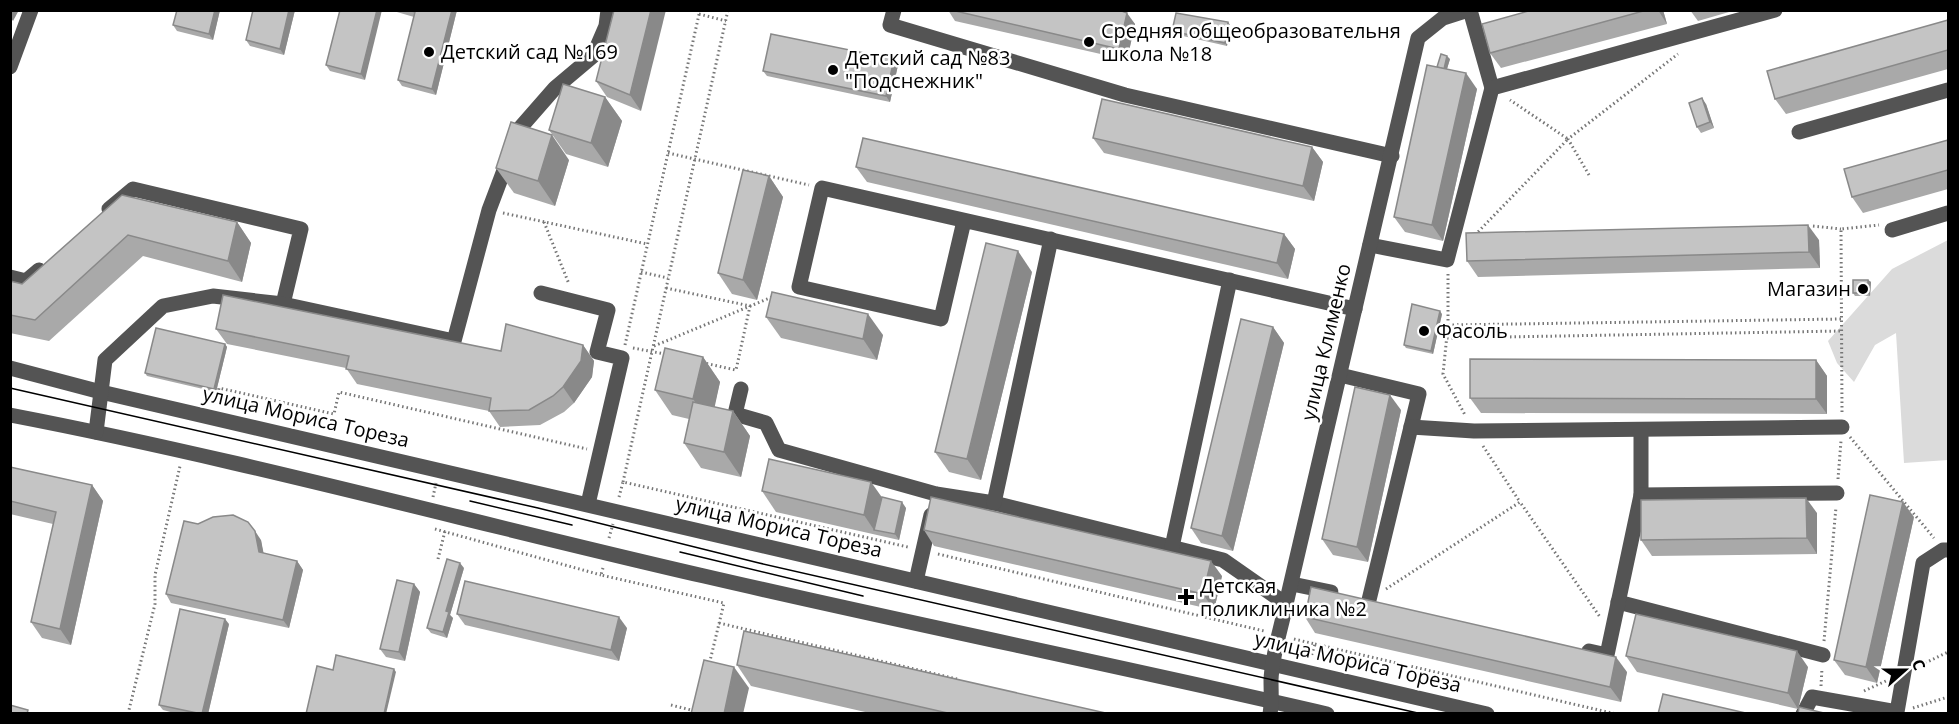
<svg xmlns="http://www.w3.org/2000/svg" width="1959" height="724" viewBox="0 0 1959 724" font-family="'Open Sans',sans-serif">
  <rect width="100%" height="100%" fill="#fff"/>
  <path fill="#dbdbdb" d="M1948,240v220l-44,3 -8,-130 -21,12 -21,37 -17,-19 -9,-22 64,-72z"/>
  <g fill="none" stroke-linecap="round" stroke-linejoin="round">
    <g stroke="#767676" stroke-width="3" stroke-dasharray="1.5 3" stroke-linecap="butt">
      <path d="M699,14l27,7"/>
      <path d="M668,153l141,32"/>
      <path d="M1589,175l-21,-36 110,-85"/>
      <path d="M503,213l144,31"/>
      <path d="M544,222l25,62"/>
      <path d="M1813,226l28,3"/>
      <path d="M1475,235l93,-96 -58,-39"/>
      <path d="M641,272l27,6"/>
      <path d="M1448,274v51l-5,49 22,41"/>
      <path d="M666,288l84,18 -14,64 -32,-7"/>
      <path d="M1448,325l393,-6"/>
      <path d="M1447,338l394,-7"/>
      <path d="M625,345l75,-335"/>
      <path d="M654,346l118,-49"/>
      <path d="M633,348l32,6"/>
      <path d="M216,403l3,-15 115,26 5,-22 248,57"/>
      <path d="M1842,412l-1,-183 38,-4"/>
      <path d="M1850,437l84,101"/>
      <path d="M1483,446l37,56"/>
      <path d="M1838,479l3,-38"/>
      <path d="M623,482l105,-472"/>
      <path d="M433,497l3,-14"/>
      <path d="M619,497l4,-15 285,65"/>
      <path d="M435,529l166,46"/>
      <path d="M609,538l4,-14"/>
      <path d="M938,554l326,77"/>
      <path d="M438,559l7,-28"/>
      <path d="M603,568l-2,7 123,28 -15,62"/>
      <path d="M1386,589l134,-87 80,115"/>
      <path d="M719,623l238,56"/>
      <path d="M1294,639l21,5 -4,13"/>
      <path d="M1824,641l12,-134"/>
      <path d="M1315,644l301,70"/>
      <path d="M1921,665l27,-13"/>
      <path d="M1821,686l1,-18"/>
      <path d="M1864,691l24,-11"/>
      <path d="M671,705l24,6"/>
      <path d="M1913,708l35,-11"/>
      <path d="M128,714l27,-110v-29l25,-109"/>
    </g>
    <g stroke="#545454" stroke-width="15">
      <path d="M894,10l-4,15 235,70 267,61"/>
      <path d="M1470,10l22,78"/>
      <path d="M10,67l21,-57"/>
      <path d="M1799,132l149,-42"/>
      <path d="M109,209l24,-20 168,40 -18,75"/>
      <path d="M964,221l-23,98 -142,-32 23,-99 533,121"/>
      <path d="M1892,230l56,-17"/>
      <path d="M1370,245l77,15 45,-172 283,-78"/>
      <path d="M10,277l16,4 13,-11"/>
      <path d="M541,293l67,17 -11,42 25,6 -34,146"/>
      <path d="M10,368l91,24 1386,322"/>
      <path d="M1340,375l79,19 -50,206"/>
      <path d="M741,389l-6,25 31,9 13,27 157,44 58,9 229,57 63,44"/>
      <path d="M10,415c234,45 463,108 694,161 207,48 416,90 623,138"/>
      <path d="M1411,427l63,4 368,-4"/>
      <path d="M96,432l9,-72 58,-54 50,-10 70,8 171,37 35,-131 31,-82 35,-40 38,-32 13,-30 2,-16"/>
      <path d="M1641,495v-65"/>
      <path d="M994,503l57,-264"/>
      <path d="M1172,547l58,-267"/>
      <path d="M916,581l15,-66"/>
      <path d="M1292,584l39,8"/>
      <path d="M1618,602l205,53"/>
      <path d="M1589,651l18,4 34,-160 196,-2"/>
      <path d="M1270,714c2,-12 1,-22 1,-34 1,-25 10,-51 15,-76l132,-566 25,-20 25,-8"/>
      <path d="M1803,714l9,-17 85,15 26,-149 20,-13h5"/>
    </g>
    <g stroke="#000" stroke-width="1.5">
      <path d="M10,388l528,120 221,55 663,151"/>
      <path d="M470,501l102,24"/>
      <path d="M680,552l183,44"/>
    </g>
  </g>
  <g fill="#a9a9a9">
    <path d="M220,10l-7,30 -36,-9 -4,-6z"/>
    <path d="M253,10h42l-11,45 -34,-9 -4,-6z"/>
    <path d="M340,10l25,70 -35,-9 -4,-6z"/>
    <path d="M390,10h67l-21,85 -34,-9 -4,-6 16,-63z"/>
    <path d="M614,10l27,101 -34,-14 -11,-16z"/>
    <path d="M948,10h171l16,14 -8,36 -172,-39z"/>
    <path d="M1532,10h131l4,14 -166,44 -11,-15z"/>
    <path d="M1690,10h46l-38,11z"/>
    <path d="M1948,20v49l-162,45 -11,-15z"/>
    <path d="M1228,22l2,3 -3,21 -53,-12 -2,-3z"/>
    <path d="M1450,59l-3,10 30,20 -34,152 -38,-9 -11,-15 43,-150z"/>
    <path d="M898,65l-8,37 -123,-26 -4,-5z"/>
    <path d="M605,97l17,24 -14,46 -42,-13 -17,-24z"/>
    <path d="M1706,104l8,24 -13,5 -4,-6z"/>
    <path d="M1093,138l219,9 11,15 -9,39 -210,-48z"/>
    <path d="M1948,140v49l-85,24 -11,-16z"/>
    <path d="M569,160l-14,46 -41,-13 -18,-25z"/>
    <path d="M856,167l428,67 11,15 -7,30 -421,-97z"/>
    <path d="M769,176l14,21 -26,103 -25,-6 -14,-21z"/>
    <path d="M122,195l115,27 14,21 -9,39 -99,-26 -94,85 -39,-8v-52l12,3z"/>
    <path d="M1819,240l1,28 -342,9 -11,-16z"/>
    <path d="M1032,272l-51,208 -32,-8 -14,-20z"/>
    <path d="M1868,280l3,2 -1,14h-15l-2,-3z"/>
    <path d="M1442,314l-9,40 -27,-6 -2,-3z"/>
    <path d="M766,317l117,18 -6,25 -96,-22z"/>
    <path d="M1273,327l11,16 -51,208 -32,-8 -10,-15z"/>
    <path d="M216,329l285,22 82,-6 11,16 -2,16 -18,26 -10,9 -24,13 -40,2 -11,-16 -132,-27 -11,-16 -119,-24z"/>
    <path d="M225,344l2,3 -11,45 -69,-16 -2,-3z"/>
    <path d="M703,357l17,25 -6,25 19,4 17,25 -9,41 -40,-9 -17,-25 5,-24 -17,-4 -17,-25z"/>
    <path d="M1816,360l11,16v38l-346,-1 -11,-15z"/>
    <path d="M1401,410l-33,152 -35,-7 -11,-16z"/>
    <path d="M10,467l82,18 11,16 -32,144 -29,-7 -11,-16 22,-98 -43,-10z"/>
    <path d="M762,491l120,6 24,11 -7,32 -123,-28z"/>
    <path d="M1817,513v41l-165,2 -11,-16z"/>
    <path d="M1914,517l-37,166 -32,-8 -11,-15z"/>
    <path d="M924,530l298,46 -8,34 -280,-64z"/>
    <path d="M261,540l2,13 34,8 6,9 -14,58 -118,-25 -5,-9z"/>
    <path d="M464,568l-14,47 3,3 -6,20 -16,-5 -4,-5z"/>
    <path d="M414,584l6,8 -15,69 -19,-4 -6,-8z"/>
    <path d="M457,614l170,14 -8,33 -154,-36z"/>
    <path d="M1305,617l322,55 -6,30 -306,-69z"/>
    <path d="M229,624l-21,90h-30l-15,-4 -4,-5z"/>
    <path d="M1626,656l182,11 -10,42 -161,-37z"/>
    <path d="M737,665l373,49h-236l-123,-28z"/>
  </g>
  <g fill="#898989">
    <path d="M10,10h9l-6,11 -3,-4z"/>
    <path d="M215,10h5l-7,30 -4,-6z"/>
    <path d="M289,10h6l-11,45 -4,-6z"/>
    <path d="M377,10h5l-17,70 -4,-6z"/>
    <path d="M452,10h5l-21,85 -4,-6z"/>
    <path d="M651,10h15l-25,101 -11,-16z"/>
    <path d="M1658,10h5l4,14z"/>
    <path d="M1127,13l8,11 -8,36 -8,-11z"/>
    <path d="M1228,22l2,3 -3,21 -2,-3z"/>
    <path d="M1447,56l3,3 -4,13 -2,-3z"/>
    <path d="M894,59l4,6 -8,37 -4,-6z"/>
    <path d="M1466,73l11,16 -34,152 -11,-16z"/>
    <path d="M605,97l17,24 -14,46 -17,-24z"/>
    <path d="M1702,98l4,6 8,24 -4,-6z"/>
    <path d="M552,135l17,25 -14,46 -17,-25z"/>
    <path d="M1312,147l11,15 -9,39 -11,-15z"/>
    <path d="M769,176l14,21 -26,103 -14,-20z"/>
    <path d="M237,222l14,21 -9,39 -14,-21z"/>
    <path d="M1808,225l11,15 1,28 -11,-16z"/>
    <path d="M1284,234l11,15 -7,30 -11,-16z"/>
    <path d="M1018,251l14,21 -51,208 -14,-21z"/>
    <path d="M1868,280l3,2 -1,14 -2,-3z"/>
    <path d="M1440,311l2,3 -9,40 -2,-3z"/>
    <path d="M868,314l15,21 -6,25 -14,-21z"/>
    <path d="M1273,327l11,16 -51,208 -11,-15z"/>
    <path d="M225,344l2,3 -11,45 -2,-3z"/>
    <path d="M583,345l11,16 -2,16 -18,26 -11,-16z"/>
    <path d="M703,357l17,25 -9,42 -18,-25z"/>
    <path d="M1816,360l11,16v38l-11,-15z"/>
    <path d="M1390,395l11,15 -33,152 -11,-15z"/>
    <path d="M733,411l17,25 -9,41 -17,-25z"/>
    <path d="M871,482l15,21 -12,27 -10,-15z"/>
    <path d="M92,485l11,16 -32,144 -11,-16z"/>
    <path d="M1806,498l11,15v41l-10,-16z"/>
    <path d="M902,502l4,6 -7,32 -4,-6z"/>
    <path d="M1903,502l11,15 -37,166 -11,-16z"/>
    <path d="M255,531l6,9 4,20 -6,-8z"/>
    <path d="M297,561l6,9 -14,58 -6,-8z"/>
    <path d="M1211,561l11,15 -8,34 -11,-16z"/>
    <path d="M460,563l4,5 -14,47 3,3 -6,20 -4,-6 3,-21z"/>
    <path d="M414,584l6,8 -15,69 -6,-9z"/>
    <path d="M619,617l8,11 -8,33 -8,-11z"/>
    <path d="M225,619l4,5 -21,90h-6z"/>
    <path d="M1797,651l11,16 -10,42 -10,-16z"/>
    <path d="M1616,657l11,15 -6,30 -11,-15z"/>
    <path d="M734,667l15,21 -6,26h-19z"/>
    <path d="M394,669l2,3 -10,42h-2z"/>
  </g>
  <g fill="#c4c4c4" stroke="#898989" stroke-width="1.5">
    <path d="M177,10h38l-6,24 -36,-9z"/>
    <path d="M253,10h36l-9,39 -34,-9z"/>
    <path d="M340,10h37l-16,64 -35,-9z"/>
    <path d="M409,10h43l-20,79 -34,-9 17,-68z"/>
    <path d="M614,10h37l-21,85 -34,-14z"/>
    <path d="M951,10h168l8,3 -8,36z"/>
    <path d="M1532,10h115l-157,43 -8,-29z"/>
    <path d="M1176,13l52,9 -3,21 -53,-12z"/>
    <path d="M1948,20v30l-173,49 -8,-28z"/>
    <path d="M771,34l123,25 -8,37 -123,-25z"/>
    <path d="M1441,54l6,2 -3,13 -7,-2z"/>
    <path d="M1427,65l39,8 -34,152 -38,-8z"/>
    <path d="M563,84l42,13 -14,46 -42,-13z"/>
    <path d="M1702,98l8,24 -13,5 -8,-24z"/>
    <path d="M1102,99l210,48 -9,39 -210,-48z"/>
    <path d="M511,122l41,13 -14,46 -42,-13z"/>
    <path d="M863,138l421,96 -7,29 -421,-96z"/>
    <path d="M1948,140v30l-96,27 -8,-28z"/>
    <path d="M743,170l26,6 -26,104 -25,-7z"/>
    <path d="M122,195l115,27 -9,39 -100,-26 -93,85 -25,-5v-34l12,3z"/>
    <path d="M1808,225l1,27 -342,9 -1,-28z"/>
    <path d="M986,243l32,8 -51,208 -32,-7z"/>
    <rect x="1853" y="280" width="15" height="13"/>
    <path d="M772,292l96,22 -5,25 -97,-22z"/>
    <path d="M223,295l278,56 5,-27 77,21 -2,16 -18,26 -10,9 -24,14 -40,1 2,-13 -145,-29 3,-13 -133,-27z"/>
    <path d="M1412,304l28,7 -9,40 -27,-6z"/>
    <path d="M1241,319l32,8 -51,209 -31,-8z"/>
    <path d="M156,328l69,16 -11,45 -69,-16z"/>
    <path d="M665,348l38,9 -10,42 -38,-9z"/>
    <path d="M1470,359l346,1v39l-346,-1z"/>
    <path d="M1355,387l35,8 -33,152 -35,-8z"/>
    <path d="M693,402l40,9 -9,41 -40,-9z"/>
    <path d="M769,459l102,23 -7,33 -102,-24z"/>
    <path d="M10,467l82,18 -32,144 -29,-7 25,-110 -46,-11z"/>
    <path d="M1870,495l33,7 -37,165 -32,-7z"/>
    <path d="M882,497l20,5 -7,32 -21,-4z"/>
    <path d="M931,497l280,64 -8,33 -279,-64z"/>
    <path d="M1806,498l1,40 -166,2v-40z"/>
    <path d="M233,515l15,7 7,9 4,21 38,9 -14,59 -117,-26 18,-73 14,3 15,-7z"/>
    <path d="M447,559l13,4 -14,48 3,1 -6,20 -16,-4z"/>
    <path d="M397,580l17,4 -15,68 -19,-3z"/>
    <path d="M465,581l154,36 -8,33 -154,-36z"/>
    <path d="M1311,587l305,70 -6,30 -305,-70z"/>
    <path d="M180,609l45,10 -23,95 -43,-9z"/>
    <path d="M1636,614l161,37 -9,42 -162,-37z"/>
    <path d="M744,631l366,83h-158l-215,-49z"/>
    <path d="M336,655l58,14 -10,45h-78l11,-48 16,4z"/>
    <path d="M704,660l30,7 -10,47h-33z"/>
    <path d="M1663,694l87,20h-92z"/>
    <path d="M10,705l18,5 -1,4h-17z"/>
    <path d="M1799,707l29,7h-30z"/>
  </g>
  <g fill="#000" stroke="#fff" stroke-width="2">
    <circle cx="1089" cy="42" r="6"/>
    <circle cx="429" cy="52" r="6"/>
    <circle cx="833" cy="70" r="6"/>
    <circle cx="1863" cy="289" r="6"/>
    <circle cx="1424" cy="331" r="6"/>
    <path d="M1183 588h6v6h6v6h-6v6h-6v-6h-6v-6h6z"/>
  </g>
  <g text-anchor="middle" stroke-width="5" stroke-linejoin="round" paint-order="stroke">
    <g font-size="20" fill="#000" stroke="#fff" text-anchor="start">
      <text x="1101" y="38">Средняя общеобразовательня<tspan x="1101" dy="23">школа №18</tspan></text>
      <text x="441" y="59">Детский сад №169</text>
      <text x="845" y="65">Детский сад №83<tspan x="845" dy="23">"Подснежник"</tspan></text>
      <text x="1851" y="296" text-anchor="end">Магазин</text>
      <text x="1436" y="338">Фасоль</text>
      <text x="1200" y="593">Детская<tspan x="1200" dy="23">поликлиника №2</tspan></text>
    </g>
    <g font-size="20" fill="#000" stroke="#fff">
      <text transform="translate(1326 342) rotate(-77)" y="7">улица Клименко</text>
      <text transform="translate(306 417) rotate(13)" y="7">улица Мориса Тореза</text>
      <text transform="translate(779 527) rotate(13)" y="7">улица Мориса Тореза</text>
      <text transform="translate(1358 662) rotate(13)" y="7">улица Мориса Тореза</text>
    </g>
  </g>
  <rect width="1959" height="724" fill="none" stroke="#000000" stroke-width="24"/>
  <g transform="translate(1905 670) rotate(69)" stroke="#ffffff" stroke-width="4.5" paint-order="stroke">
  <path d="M0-4.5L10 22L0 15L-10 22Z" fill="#000000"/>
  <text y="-9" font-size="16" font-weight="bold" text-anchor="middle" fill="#000000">С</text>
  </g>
</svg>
